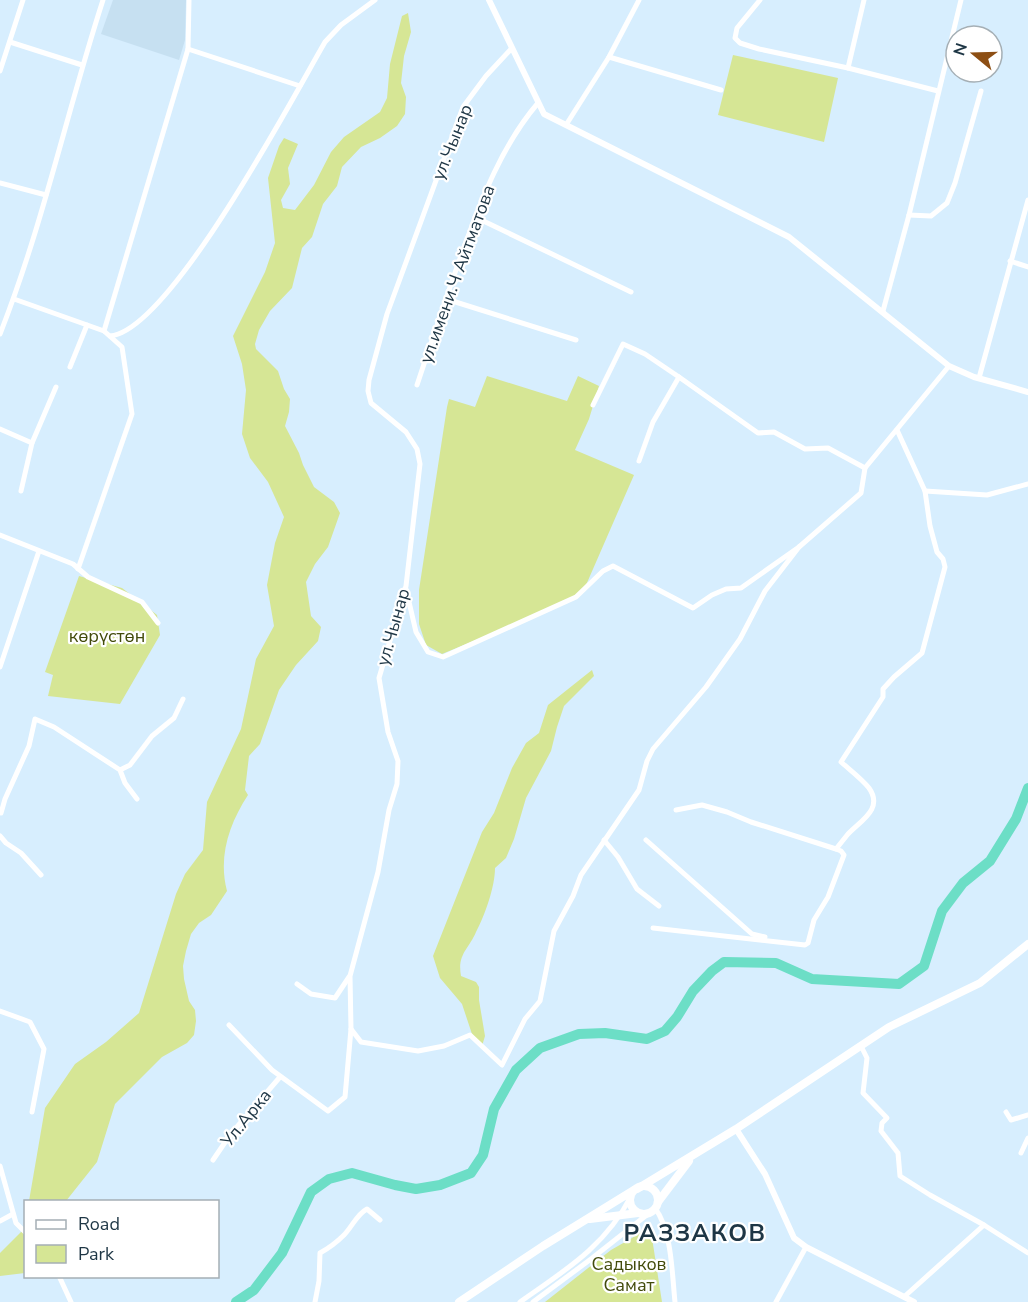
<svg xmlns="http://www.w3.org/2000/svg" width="1028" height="1302" viewBox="0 0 1028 1302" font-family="'Nunito Sans',sans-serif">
  <rect width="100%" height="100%" fill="#d7eefe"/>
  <path fill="#c6e0f1" d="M113,0h73l-1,40 -6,20 -78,-26z"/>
  <g fill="#d6e695">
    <path d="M408,13l3,19 -7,24 -3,27 5,14 -1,17 -8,12 -17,12 -19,9 -19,20 -5,19 -14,18 -11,33 -10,11 -10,40 -22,23 -11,19 -4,14 1,5 22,22 6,18 6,10 -1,13 -4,14 14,27 4,12 11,22 20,15 6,11 -12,34 -13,17 -9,18 5,34 10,11 -3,14 -22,24 -17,25 -19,54 -11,12 -4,34 3,5c-19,29 -30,62 -21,96l-16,24 -12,8 -8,11 -5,17 -3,15 1,13 5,22 6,9 1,11 -2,14 -7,8 -25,14 -47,47 -18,58 -31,39h-37l16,-93 30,-44 31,-22 33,-29 37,-119 9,-20 18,-24 4,-48 34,-73 15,-70 18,-33 -7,-41 8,-42 9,-26 -16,-35 -18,-24 -8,-24 4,-44 -4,-26 -9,-28 32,-64 10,-29 -7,-65 11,-32 5,-8 14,6 -10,24 2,16 -9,16 2,8 12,2 19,-25 17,-33 13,-15 36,-25 7,-14 3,-34 12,-48z"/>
    <path d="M733,55l105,23 -14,64 -106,-27z"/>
    <path d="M487,376l80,25 11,-25 21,10 -10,33 -14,31 59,25 -51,117 -73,34 -68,28 -16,-9 -7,-21v-34l28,-183 2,-8 26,8z"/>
    <path d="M79,576l43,12 35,27 3,20 -40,69 -72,-8 5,-21 -8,-3z"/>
    <path d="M592,670l2,6 -30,30 -7,21 -6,24 -25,47 -12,41 -8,19 -11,10c0,19 -10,47 -19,64 -7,17 -19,22 -15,44l15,6 3,5v13l6,36 -3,10 -8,-6 -12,-36 -22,-26 -7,-22 49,-124 12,-19 18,-45 14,-25 13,-10 9,-28z"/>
    <path d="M25,1223v50l-25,3v-23l24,-24z"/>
    <path d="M650,1225l12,77h-117l66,-52 21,-12z"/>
  </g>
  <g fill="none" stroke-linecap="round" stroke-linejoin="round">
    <path stroke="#6cdec6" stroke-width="10" d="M236,1302l18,-12 28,-37 29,-61 18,-13 23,-6 43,12 21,4 24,-4 31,-12 12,-18 11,-46 22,-39 24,-22 39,-14 26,-1 42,6 18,-8 12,-14 16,-26 19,-20 12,-9 52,1 36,16 87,5 25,-18 18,-55 21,-28 27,-22 26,-42 12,-31"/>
    <g stroke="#fff" stroke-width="5">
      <path d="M760,0l-23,28 -2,10 5,5 19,6 89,19 90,23"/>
      <path d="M10,42l72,23"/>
      <path d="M188,49l112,37"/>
      <path d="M609,57l112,33"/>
      <path d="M848,68l16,-68"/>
      <path d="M0,71l23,-71"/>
      <path d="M566,125l43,-68 30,-57"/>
      <path d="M0,183l46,12"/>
      <path d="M909,215l22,1 16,-13 8,-20 26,-92"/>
      <path d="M475,217l156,75"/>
      <path d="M1010,261l18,6"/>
      <path d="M14,299l90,32 18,16 10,67 -54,155"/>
      <path d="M446,299l130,41"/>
      <path d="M883,311l26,-96 52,-215"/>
      <path d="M104,331l84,-282 1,-49"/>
      <path d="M0,334c43,-109 67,-223 103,-334"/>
      <path d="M110,336c60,-5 183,-239 215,-294l16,-17 34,-25"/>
      <path d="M70,367l17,-42"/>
      <path d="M679,377l79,56 16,-1 31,17 23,-1 37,20"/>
      <path d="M979,378l49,-178"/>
      <path d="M417,385c15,-45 30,-90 46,-135 19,-52 39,-105 75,-147"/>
      <path d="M593,405l30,-61 22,10 34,23 -26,45 -14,39"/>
      <path d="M0,429l32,14 24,-56"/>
      <path d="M21,491l11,-48"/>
      <path d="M925,491l62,4 41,-11"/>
      <path d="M0,535l73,29 15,13 54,25 16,21"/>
      <path d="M406,589l10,43 12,20 15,5 133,-60 27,-26 10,-5 80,42 19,-13 14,-6 15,-1 58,-41 62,-54 4,-25 84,-102"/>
      <path d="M0,667l39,-116"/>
      <path d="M120,770l10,-5 22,-29 22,-18 9,-19"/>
      <path d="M676,810l26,-5 25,7 24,10 85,27c4,-5 8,-10 12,-15 12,-13 36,-25 21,-46 -7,-9 -19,-18 -28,-26l42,-65v-8l11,-12 28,-24 23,-86 -2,-8 -6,-7 -7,-26 -5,-35 -28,-61"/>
      <path d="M1,813l4,-14 24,-53 6,-27 19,8 66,43 5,13 12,16"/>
      <path d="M0,836l6,7 15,10 20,22"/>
      <path d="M604,840l14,17 19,32 22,17"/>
      <path d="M646,840l106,94 13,3"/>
      <path d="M653,928l152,17 3,-2 6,-23 14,-23 16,-42 -3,-4 -5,-2"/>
      <path d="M297,984l14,10 24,4 14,-21"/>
      <path d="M0,1011l30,11 14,27 -12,63"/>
      <path d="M229,1025l43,45 56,41 17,-14 6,-68 -1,-53 28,-104 11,-62 8,-26 1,-23 -10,-29 -9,-54 27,-92 14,-122 -3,-15 -11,-17 -35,-29 -3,-12 1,-11 18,-66 76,-207 23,-31 26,-28"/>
      <path d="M351,1029l10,13 57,9 26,-5 26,-11 32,30 23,-46 15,-18 14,-70 19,-35 8,-21 58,-85 8,-29 6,-12 53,-62 34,-48 25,-48 34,-44"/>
      <path d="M861,1046l6,12 -4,35 24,25 -5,5 -1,8 17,22 2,23 30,19 54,30"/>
      <path d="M1006,1112l5,8 17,-5"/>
      <path d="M1021,1153l7,-15"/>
      <path d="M213,1160l17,-25 50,-58"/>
      <path d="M0,1166l16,57 10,10"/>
      <path d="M655,1208c17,23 17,66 20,94"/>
      <path d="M0,1221l13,-7"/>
      <path d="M59,1276l12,26"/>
      <path d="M905,1296l79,-71 44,28"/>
      <path d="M315,1302l4,-21 1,-28c9,-5 17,-11 24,-18 8,-8 13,-21 23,-26l13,11"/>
      <path d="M520,1302c44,-31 86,-56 111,-106"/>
      <path d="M533,1302l58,-43 57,-45"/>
      <path d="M776,1302l30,-55"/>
    </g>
    <g stroke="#fff" stroke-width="6">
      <path d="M489,0l55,114 245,123 160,129 25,11 54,15"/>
      <path d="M736,1129l29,45 29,64 12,9 108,55"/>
    </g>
    <g stroke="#fff" stroke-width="8">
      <circle cx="644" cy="1200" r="14"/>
      <path d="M637,1189l99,-60 153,-102 91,-44 48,-39"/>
      <path d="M658,1202l31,-41"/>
      <path d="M590,1219l48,-6"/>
      <path d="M459,1302l84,-56 91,-56"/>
    </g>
  </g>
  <g text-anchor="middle" stroke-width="4.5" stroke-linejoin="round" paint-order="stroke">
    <g font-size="18" fill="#1e3645" stroke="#fff">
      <text transform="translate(452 142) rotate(-68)" y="6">ул.Чынар</text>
      <text transform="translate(457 274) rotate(-70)" y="6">ул.имени.Ч Айтматова</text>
      <text transform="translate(393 627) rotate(-74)" y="6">ул.Чынар</text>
      <text transform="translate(246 1118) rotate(-51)" y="6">Ул.Арка</text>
    </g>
    <g font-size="18" fill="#424b0b" stroke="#fff">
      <text x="107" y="642">көрүстөн</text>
      <text x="629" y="1270">Садыков<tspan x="629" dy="21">Самат</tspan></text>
    </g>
    <g font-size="24" font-weight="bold" letter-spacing="1.5" fill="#1e3645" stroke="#fff">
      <text x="695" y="1241">РАЗЗАКОВ</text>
    </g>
  </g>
  <rect x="24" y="1200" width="195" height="78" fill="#ffffff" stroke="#a5afb5" stroke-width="1.5"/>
  <rect x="36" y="1220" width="30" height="9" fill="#ffffff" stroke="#a5afb5" stroke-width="1.5"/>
  <text x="78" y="1230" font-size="18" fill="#1e3645">Road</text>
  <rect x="36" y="1245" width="30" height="18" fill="#d6e695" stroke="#a5afb5" stroke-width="1.5"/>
  <text x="78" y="1260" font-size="18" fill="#1e3645">Park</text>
  <g transform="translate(974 54) rotate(289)"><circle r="28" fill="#ffffff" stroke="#a5afb5" stroke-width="1.5"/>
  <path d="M0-4.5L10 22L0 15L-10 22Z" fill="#8d4f14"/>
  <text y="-9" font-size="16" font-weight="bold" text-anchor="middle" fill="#1e3645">N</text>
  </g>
</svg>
